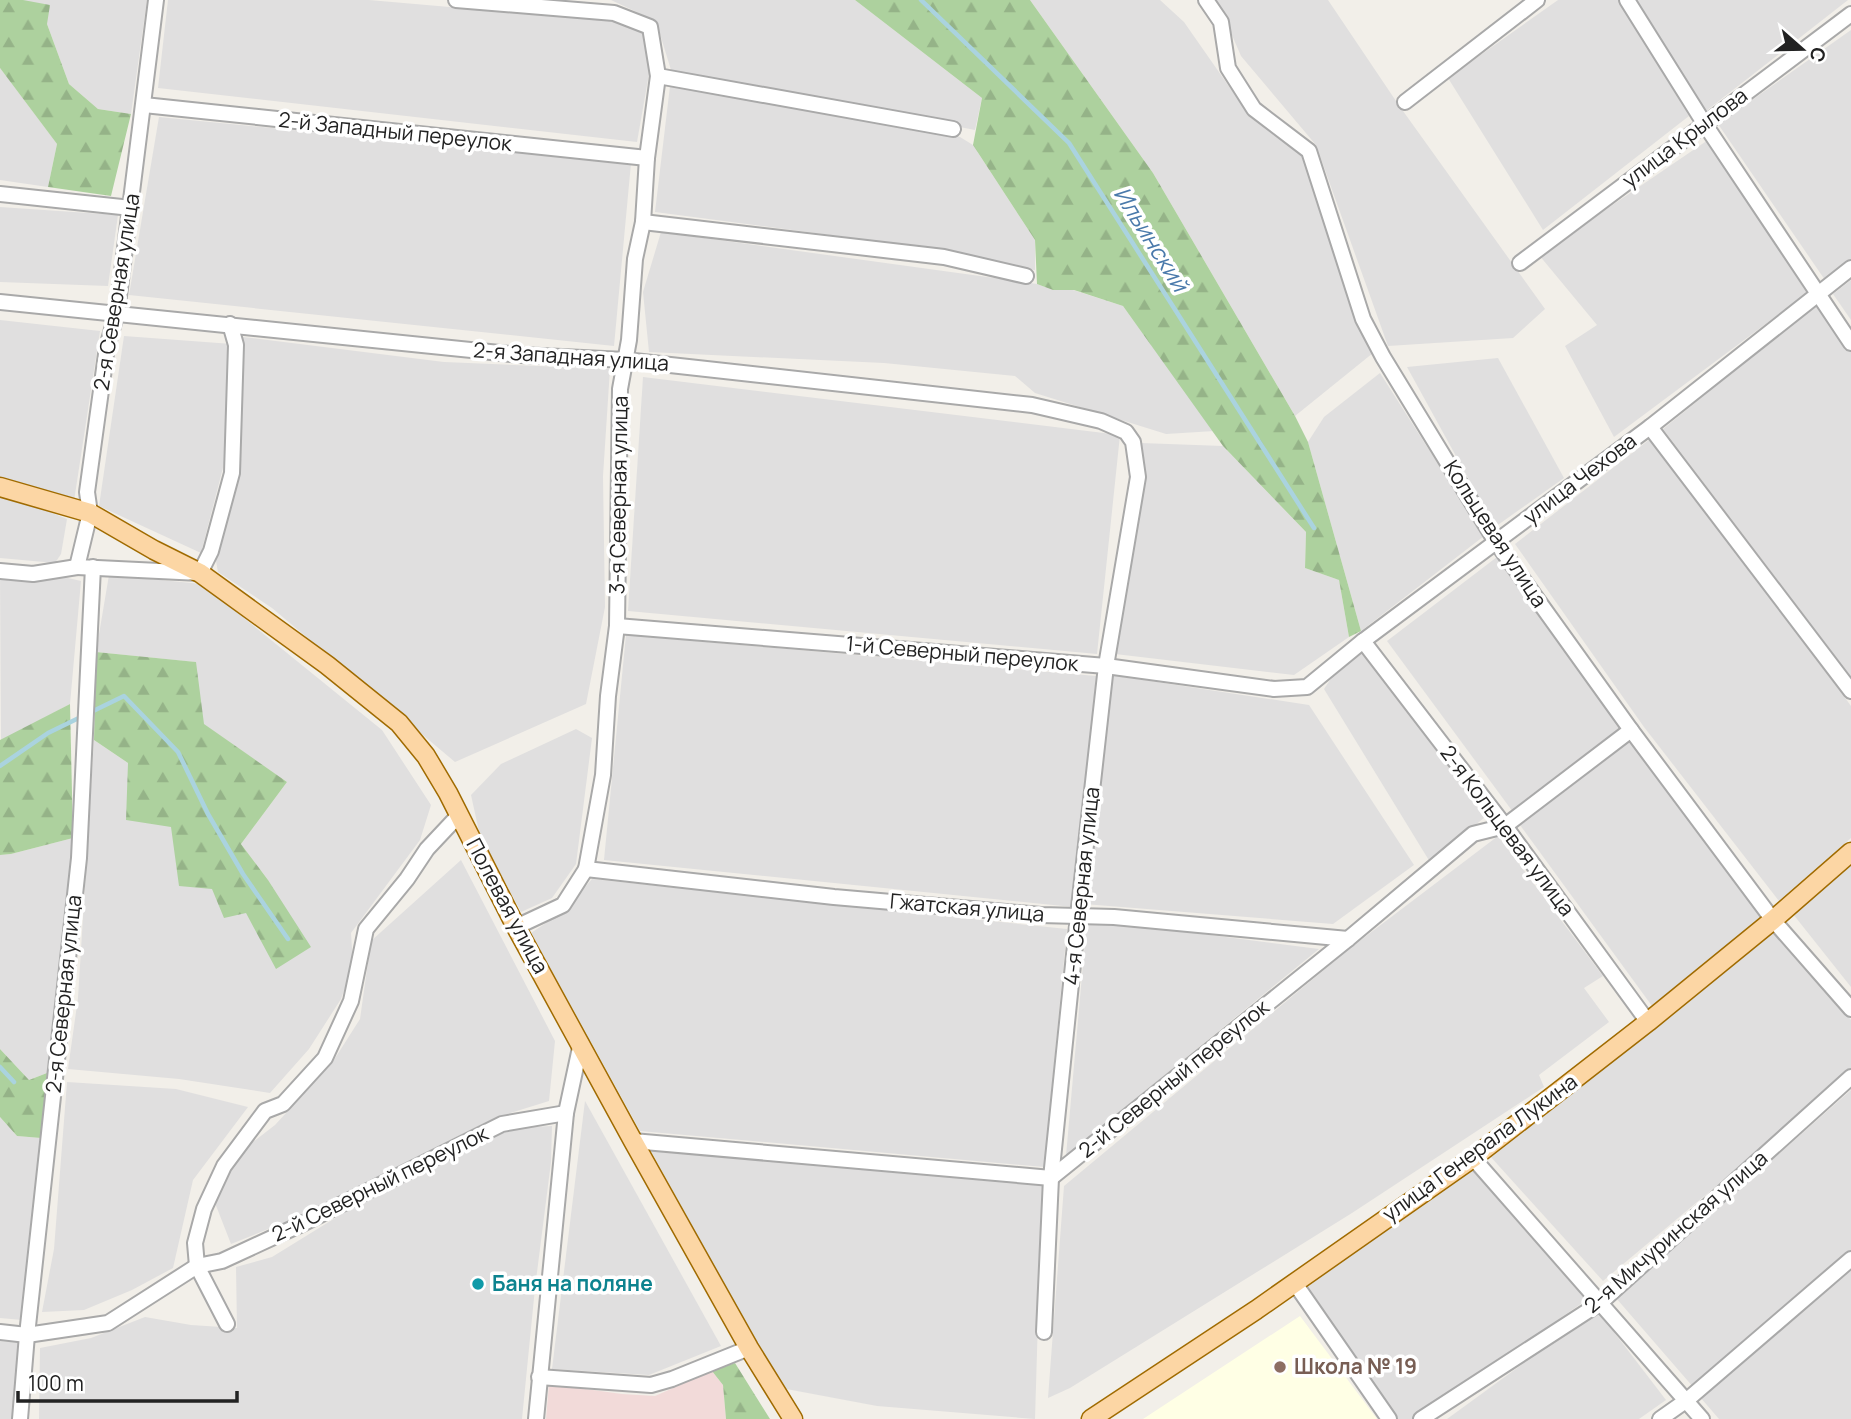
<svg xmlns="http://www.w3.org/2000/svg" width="1851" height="1419" viewBox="0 0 1851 1419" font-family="Manrope,sans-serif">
  <defs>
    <pattern id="forest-firs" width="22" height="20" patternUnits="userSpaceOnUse" patternTransform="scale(1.75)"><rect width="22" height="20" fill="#add19e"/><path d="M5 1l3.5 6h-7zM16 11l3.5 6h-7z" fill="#95b388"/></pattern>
  </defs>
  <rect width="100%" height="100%" fill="#f2efe9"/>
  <g fill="#e0dfdf">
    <path d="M23,0h124l-16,114 -33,-5 -29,-25 -22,-60z"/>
    <path d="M168,0h201l243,21 32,9 5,44 -12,68 -479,-54z"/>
    <path d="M611,0h244l127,98 -7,32 -304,-60 -15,-49z"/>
    <path d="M1030,0h130l24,22 67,96 53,37 69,198 -78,63 -142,-243z"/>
    <path d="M1213,0h115l70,104 147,205 -32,29 -125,8 -72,-201 -75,-89 -19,-44z"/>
    <path d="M1558,0h60l71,116 -146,114 -95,-152z"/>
    <path d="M1637,0h211l-142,111z"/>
    <path d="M1851,30v229l-26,21 -107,-156z"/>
    <path d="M0,68l57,76 -9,43 -48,-7z"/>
    <path d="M670,86l290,51 13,8 62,95v30l-42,-5 -41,-14 -297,-39z"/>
    <path d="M159,117l472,46 -17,183 -485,-51z"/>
    <path d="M1708,140l99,153 -193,144 -49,-91 32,-21 -58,-70z"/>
    <path d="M0,207l118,8 -10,71 -108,-4z"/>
    <path d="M661,232l376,52 16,6h20l50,16 91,125 -48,3 -131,-41 -20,-17 -131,-13 -235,-11 -6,-60z"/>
    <path d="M1851,280v40l-18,-26z"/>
    <path d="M1818,303l33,49v325l-188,-248z"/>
    <path d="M0,320l100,11 -26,170 -74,-23z"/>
    <path d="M124,336l108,8 -7,116 -24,93 -102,-47z"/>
    <path d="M243,337l201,25 166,7 -7,107 2,131 -19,97 -131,58 -183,-154 -54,-36 -2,-11 25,-100z"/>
    <path d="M1498,358l66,120 -69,49 -88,-160z"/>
    <path d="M1380,373l104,163 -123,95 -53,-189 16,-25z"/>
    <path d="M643,377l477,58 -23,219 -469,-43z"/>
    <path d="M1654,436l197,270v132l-72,63 -135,-174 -129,-183z"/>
    <path d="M1141,443l82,3 83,86 -1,36 34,12 10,57 -55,38 -179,-21z"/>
    <path d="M0,492l67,27 -6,35 -6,9 -55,-5z"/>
    <path d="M1497,557l124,173 -108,82 -126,-171z"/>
    <path d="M0,574l27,4h41l13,3 -11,123 -69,37z"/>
    <path d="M109,575l93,9 180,146 49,75 -11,35 -69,93 2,32 -12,34 -32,50 -39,44 -91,-14 -111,-10 10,-71 16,-258 34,23 43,64 97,53 -27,-36 46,-62 -84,-58 -8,-62 -99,-10z"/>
    <path d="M626,635l470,41 -23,231 -469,-47z"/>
    <path d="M1363,651l122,166 -55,45 -106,-173 14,-21z"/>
    <path d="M1104,674l205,31 105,160 -81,59 -249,-20z"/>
    <path d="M576,729l16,9 -16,126 -24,34 -31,14 -41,-76 -9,-41 30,-31z"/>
    <path d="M1627,738l137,177 -112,91 -135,-185z"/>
    <path d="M1498,836l105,140 -19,12 25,34 -70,53 5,12 -192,126 -282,175 -22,10 16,-212 285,-237z"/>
    <path d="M73,838l-26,235 -18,7 -29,-31v-194l11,-1z"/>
    <path d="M461,860l94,181 -6,60 -48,15 -133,67 -13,11 -124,50 -16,-41 24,-50 36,-28 57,-62 28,-44 11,-78z"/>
    <path d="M1851,866v121l-58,-73z"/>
    <path d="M592,879l475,50 -23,238 -404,-36 -109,-198 33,-22z"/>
    <path d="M1087,919l232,30 -253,207z"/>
    <path d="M1775,924l76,96v53l-248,208 -114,-126z"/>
    <path d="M67,1082l109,7 72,18 -55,73 -20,88 -41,22 -48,20 -42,2 12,-63z"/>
    <path d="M1851,1090v162l-157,136 -78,-90z"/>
    <path d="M585,1101l136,245 -72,29 -97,-6z"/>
    <path d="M0,1117l17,19 24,2 -19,182 -22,-2z"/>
    <path d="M552,1126l-1,36 -16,126 -13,131h-483l1,-71 51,-10 54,-21 46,8 46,3 -1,-61 36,-10 107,-66 128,-63z"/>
    <path d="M651,1151l391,34 -7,234 -158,-13 -96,-18z"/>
    <path d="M1472,1168l116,131 -174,120h-17l-92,-137z"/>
    <path d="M1851,1269v150h-132l-19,-22z"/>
    <path d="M1597,1310l69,90 -27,19h-192z"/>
    <path d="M0,1341l21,2 -9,76h-12z"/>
  </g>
  <path fill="#f2dad9" d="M712,1371l11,14 3,34h-180l3,-35 73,10 33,2z"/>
  <path fill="#ffffe5" d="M1300,1316l77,103h-234z"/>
  <g fill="url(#forest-firs)">
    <path d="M0,0h23l27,5 -3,19 22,60 29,25 33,5 -20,82 -63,-9 9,-43 -57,-76z"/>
    <path d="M855,0h175l123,173 142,243 13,26 53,189 -12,6 -10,-57 -34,-12 1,-36 -83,-86 -100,-140 -49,-16h-21l-16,-6 -2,-44 -62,-95 9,-47z"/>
    <path d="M96,652l100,10 8,62 83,58 -46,62 27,36 43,67 -35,22 -30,-56 -22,5 -12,-29 -33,-3 -8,-59 -45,-7 2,-57 -34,-23z"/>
    <path d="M70,704l3,134 -62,16 -11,1v-115z"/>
    <path d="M0,1049l29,31 18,-7 -6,65 -24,-2 -17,-19z"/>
    <path d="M735,1363l35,56h-44l-3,-34 -11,-14z"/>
  </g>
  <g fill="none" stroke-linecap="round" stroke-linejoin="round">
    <g stroke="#aad3df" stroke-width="4.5">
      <path d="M921,0l148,143 245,385"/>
      <path d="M0,766l48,-33 76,-37 54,56 30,62 35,60 45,65"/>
      <path d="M0,1067l14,15"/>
    </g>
    <g stroke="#a9a9a9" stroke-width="18">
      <g id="minor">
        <path d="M156,0l-39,312 -10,35 -20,145 3,21 -13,54 123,6 11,-22 21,-78 4,-128 -6,-21"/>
        <path d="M456,0l158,13 36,14 8,49 -11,82 -4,64 -8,37 -6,81 -9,49 -3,237 -9,70 -5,79 -17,94 -23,36 -47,22"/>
        <path d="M1206,0l15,22 7,46 26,41 55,42 54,168 20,38 113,185 135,188 142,190 78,89"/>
        <path d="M1627,0l77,123 147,220"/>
        <path d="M658,76l295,53"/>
        <path d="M1405,102l132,-102"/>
        <path d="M144,105l503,53"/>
        <path d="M0,194l131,14"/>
        <path d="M643,222l301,35 82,19"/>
        <path d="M1520,263l331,-249"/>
        <path d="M0,302l520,53 105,5 407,45 69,16 25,11 7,10 5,35 -32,189 -28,250 -27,262 -7,154"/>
        <path d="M1650,427l201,264"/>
        <path d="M0,571l33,3 44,-7"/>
        <path d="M617,626l489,40 168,23 33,-2 56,-46 287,-214 201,-159"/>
        <path d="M1363,641l142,185 143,196"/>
        <path d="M586,869l248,28 207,18 73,2 234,22"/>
        <path d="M633,1141l418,37 297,-239 125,-105 32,-8 126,-96"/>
        <path d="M1473,1158l229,261"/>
        <path d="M1294,1282l95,137"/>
        <path d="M227,1324l-30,-58 -2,-23 9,-34 20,-43 41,-55 18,-7 42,-46 26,-57 15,-72 41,-50 20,-30 32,-34"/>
        <path d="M0,1332l27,3 81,-12 89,-57 25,-5 82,-38 198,-99 64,-11"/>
        <path d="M539,1377l112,8 21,-6 77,-31"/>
        <path d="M20,1419l7,-84 52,-477 14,-291"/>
        <path d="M536,1419l30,-306 15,-70"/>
        <path d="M1421,1419l179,-116 251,-226"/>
        <path d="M1660,1419l27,-19 164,-141"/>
      </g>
    </g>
    <g stroke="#a06b00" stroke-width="21">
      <g id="major">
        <path d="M0,487l90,26 64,37 46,23 127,92 72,58 27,33 22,37 68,134 117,214 116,207 44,71"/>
        <path d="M1091,1419l165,-109 217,-152 175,-136 125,-102 78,-68"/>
      </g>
    </g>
    <use href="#minor" stroke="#fff" stroke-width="14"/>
    <use href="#major" stroke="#fcd6a4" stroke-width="18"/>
  </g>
  <circle fill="#0f9aa8" stroke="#fff" stroke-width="2.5" cx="478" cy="1284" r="7"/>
  <circle fill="#8d6e63" stroke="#fff" stroke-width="2.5" cx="1280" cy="1367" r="7"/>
  <g text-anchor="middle" stroke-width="7" stroke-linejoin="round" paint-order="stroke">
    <g font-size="21" fill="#222" stroke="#fff">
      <text transform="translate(395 132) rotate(6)" y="7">2-й Западный переулок</text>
      <text transform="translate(1685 138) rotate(-37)" y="7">улица Крылова</text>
      <text transform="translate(117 292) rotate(-81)" y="7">2-я Северная улица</text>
      <text transform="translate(571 357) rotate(4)" y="7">2-я Западная улица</text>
      <text transform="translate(1580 479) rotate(-37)" y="7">улица Чехова</text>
      <text transform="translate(619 495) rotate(-89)" y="7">3-я Северная улица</text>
      <text transform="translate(1495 534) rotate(57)" y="7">Кольцевая улица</text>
      <text transform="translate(962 654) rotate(5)" y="7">1-й Северный переулок</text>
      <text transform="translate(1507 831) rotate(53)" y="7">2-я Кольцевая улица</text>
      <text transform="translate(1082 886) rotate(-84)" y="7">4-я Северная улица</text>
      <text transform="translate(507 906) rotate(62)" y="7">Полевая улица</text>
      <text transform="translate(967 908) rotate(5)" y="7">Гжатская улица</text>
      <text transform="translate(64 994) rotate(-84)" y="7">2-я Северная улица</text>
      <text transform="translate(1174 1079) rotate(-39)" y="7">2-й Северный переулок</text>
      <text transform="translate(1480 1148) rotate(-36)" y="7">улица Генерала Лукина</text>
      <text transform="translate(380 1184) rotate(-26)" y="7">2-й Северный переулок</text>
      <text transform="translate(1676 1232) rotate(-41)" y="7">2-я Мичуринская улица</text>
    </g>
    <g font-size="21" font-weight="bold" fill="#0d838f" stroke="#fff" text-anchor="start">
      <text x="492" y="1291">Баня на поляне</text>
    </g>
    <g font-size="21" font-weight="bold" fill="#785e54" stroke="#fff" text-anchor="start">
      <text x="1294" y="1374">Школа № 19</text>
    </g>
    <g font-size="23" font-style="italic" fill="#4a7aab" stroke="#fff">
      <text transform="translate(1151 239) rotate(58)" y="8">Ильинский</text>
    </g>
  </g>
  <g transform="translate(1802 49) rotate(110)" stroke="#ffffff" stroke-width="5" paint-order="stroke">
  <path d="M0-5L12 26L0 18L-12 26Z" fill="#222222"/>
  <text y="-10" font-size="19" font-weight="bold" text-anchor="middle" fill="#222222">С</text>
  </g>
  <path d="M18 1391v10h219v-10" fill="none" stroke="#222222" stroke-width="3.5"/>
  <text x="28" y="1391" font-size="21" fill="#222222" stroke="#ffffff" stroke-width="5" paint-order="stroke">100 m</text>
</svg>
